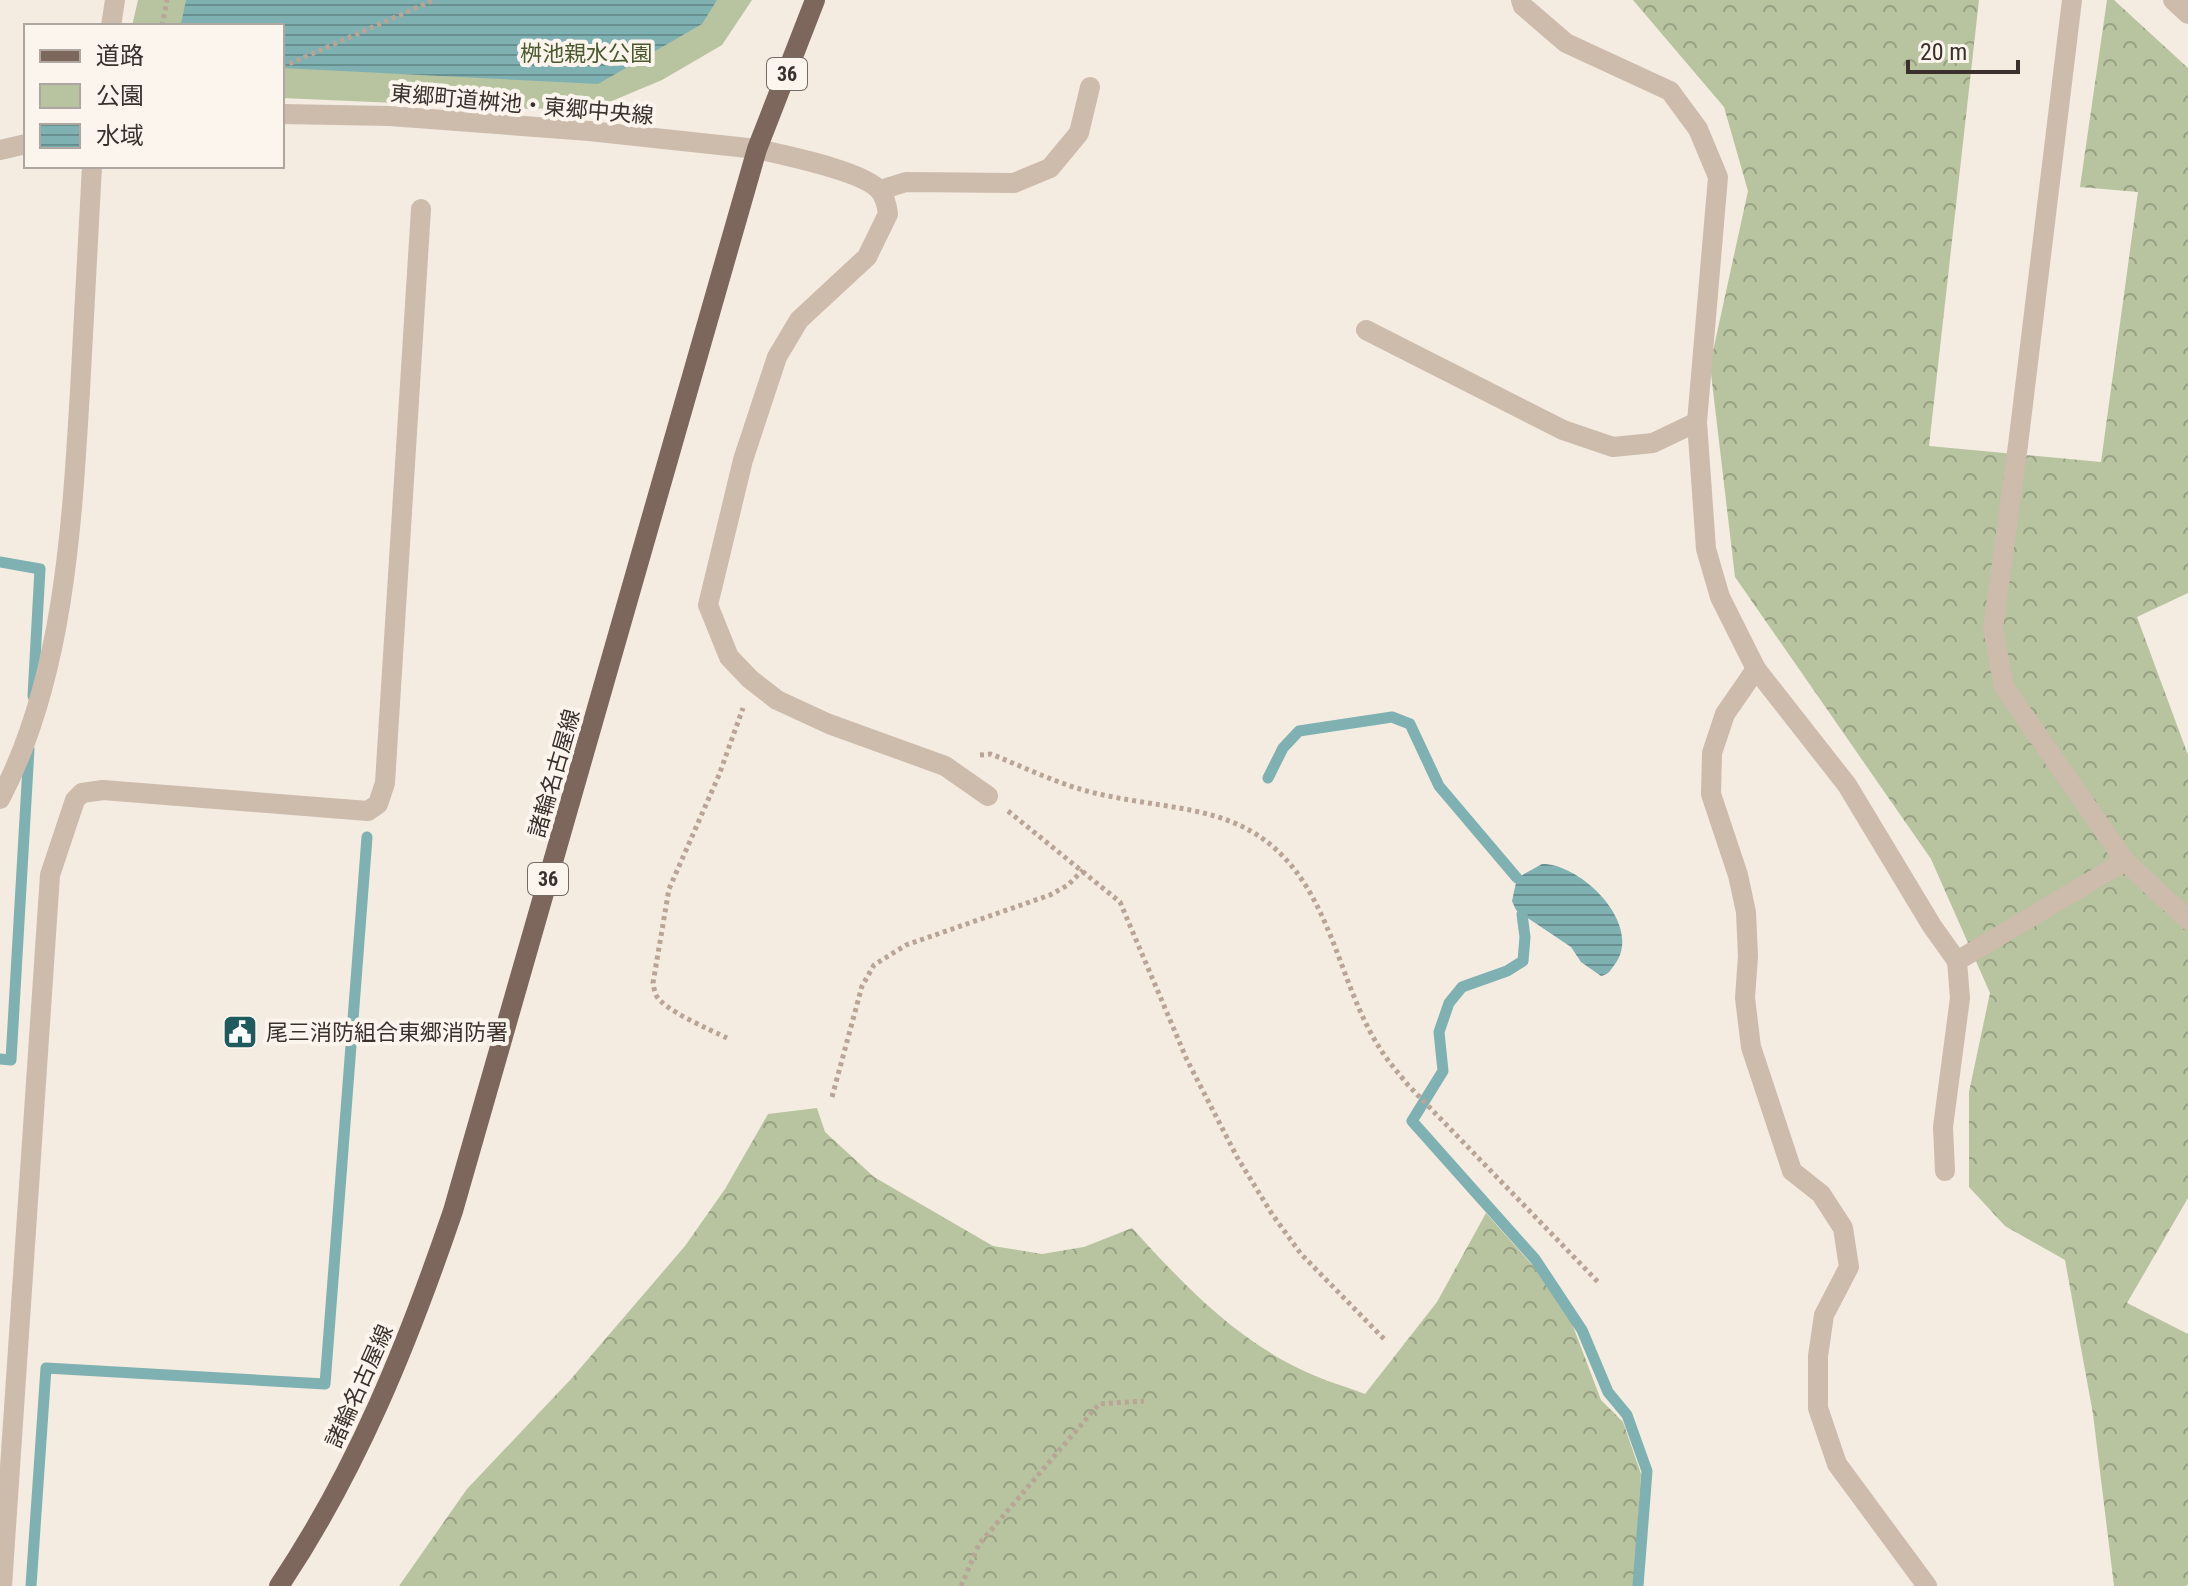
<svg xmlns="http://www.w3.org/2000/svg" width="2188" height="1586" viewBox="0 0 2188 1586" font-family="'Roboto Condensed','Noto Sans JP',sans-serif">
  <defs>
    <pattern id="forest-crowns" width="20" height="18" patternUnits="userSpaceOnUse" patternTransform="scale(2)"><rect width="20" height="18" fill="#b8c4a0"/><path d="M2 6a3 3 0 1 1 6 0M12 15a3 3 0 1 1 6 0" fill="none" stroke="#97a083"/></pattern>
    <pattern id="water-rules" width="6" height="5" patternUnits="userSpaceOnUse" patternTransform="scale(2)"><rect width="6" height="5" fill="#7fb0b2"/><path d="M0 2.5h6" fill="none" stroke="#699091"/></pattern>
  </defs>
  <rect width="100%" height="100%" fill="#f4ebe1"/>
  <g fill="url(#forest-crowns)">
    <path d="M1633,0h346l-50,446 172,16 37,-270 -58,-5 27,-187h7l74,68v525l-51,24 51,138v443l-61,105 61,31v251l-3,1h-71l-21,-172 -28,-154 -60,-34 -36,-39v-95l21,-99 -59,-134 -196,-282 -25,-212 38,-174 -24,-84z"/>
    <path d="M817,1108l8,24 49,45 119,69 49,8 42,-7 48,-19c50,55 102,110 170,142 20,10 42,16 63,24l72,-92 49,-89 48,54 37,54 30,79 22,22 18,52 -7,112h-1235l68,-97 104,-110 114,-133 40,-57 43,-75z"/>
  </g>
  <path fill="#b8c4a0" d="M138,0h614l-30,45 -60,35 -62,26 -69,3 -249,-11v-72h-150z"/>
  <g fill="url(#water-rules)">
    <path d="M186,0h531l-15,24 -104,60 -316,-16v-42h-97l-4,-2z"/>
    <path d="M1542,864c38,-1 102,60 73,100 -5,7 -6,10 -14,12l-20,-14 -10,-15 -55,-37 -4,-9 5,-23z"/>
  </g>
  <g fill="none" stroke-linecap="round" stroke-linejoin="round">
    <g stroke="#7fb0b2" stroke-width="11">
      <path d="M0,562l40,7 -7,127"/>
      <path d="M1268,778l15,-30 16,-17 93,-14 18,7 29,62 78,92"/>
      <path d="M1522,914l3,23 -2,24 -16,10 -45,16 -13,16 -10,29 4,39 -31,50 123,138 47,71 26,62 19,23 20,56 -9,115"/>
      <path d="M0,1059l11,1 18,-311"/>
      <path d="M31,1586l15,-218 279,16 42,-547"/>
    </g>
    <g stroke="#b9a596" stroke-width="5" stroke-dasharray="4 4" stroke-linecap="butt">
      <path d="M162,26l5,-26"/>
      <path d="M282,67l152,-67"/>
      <path d="M980,755l11,-1c35,14 71,32 108,40 84,19 155,9 207,92 33,53 43,119 79,170 7,10 15,19 23,29l191,198"/>
      <path d="M1008,811l112,91 67,158 50,97 35,57 29,40 85,87"/>
      <path d="M727,1038c-16,-8 -64,-28 -71,-43 -2,-4 -2,-8 -3,-12l16,-94 50,-114 24,-67"/>
      <path d="M832,1097l30,-111 12,-21 32,-20 144,-50 18,-10 15,-15"/>
      <path d="M961,1586l18,-42 120,-140 45,-3"/>
    </g>
    <g stroke="#cdbbac" stroke-width="20">
      <path d="M1366,330l197,100 50,17 40,-4 44,-21"/>
      <path d="M1756,669l-31,45 -13,39 -1,41 27,81 8,37 2,44 -3,42 6,49 41,124 29,23 22,34 6,39 -25,48 -6,41v52l19,56 90,122"/>
      <path d="M1945,1171l-2,-44 17,-129 -3,-37"/>
    </g>
    <g stroke="#cdbbac" stroke-width="20">
      <path d="M1521,0l2,6 43,37 104,48 28,38 20,48 -21,245 9,127 14,48 36,72 91,116 85,141 25,35 168,-100"/>
      <path d="M2072,0l-54,445 -25,183 11,59 121,174 63,59"/>
      <path d="M2173,0l15,14"/>
      <path d="M757,149c26,6 108,22 123,42 5,6 7,15 8,23l-21,43 -68,63 -22,37 -34,103 -35,145 21,52 21,22 27,21 52,24 116,42 43,30"/>
      <path d="M880,190l26,-8 108,1 36,-15 29,-35 11,-46"/>
      <path d="M2,1586l48,-711 25,-75 7,-7 21,-3 265,21 10,-7 7,-21 36,-574"/>
    </g>
    <g stroke="#cdbbac" stroke-width="20">
      <path d="M111,26l4,-26"/>
      <path d="M282,114l108,2 199,15 168,18"/>
      <path d="M0,150l26,-6"/>
      <path d="M0,799c64,-121 72,-275 80,-408 4,-75 8,-150 12,-225"/>
    </g>
    <path stroke="#7d675c" stroke-width="20" d="M279,1586c78,-116 129,-243 174,-375l304,-1062 58,-149"/>
  </g>
  <defs>
    <g id="civic-square" transform="scale(1.8)"><rect x="-9" y="-9" width="18" height="18" rx="4" fill="#1f5a5e" stroke="#fbf5ee"/><path d="M-.6-6.5H3V-4.5H.6V-3L4-1V1h2V6H-6V1h2V-1L-.6-3ZM-1.2 2.5V6h2.4V2.5Z" fill="#fff"/></g>
  </defs>
  <g fill-rule="evenodd">
    <use href="#civic-square" x="240" y="1032"/>
  </g>
  <g text-anchor="middle" stroke-width="8" stroke-linejoin="round" paint-order="stroke">
    <g fill="#fbf5ee" stroke="#756b66" stroke-width="2">
      <rect x="767" y="58" width="40" height="32" rx="6"/>
      <rect x="528" y="863" width="40" height="32" rx="6"/>
    </g>
    <g font-size="20" font-weight="bold" fill="#3b302b">
      <text x="787" y="81">36</text>
      <text x="548" y="886">36</text>
    </g>
    <g font-size="22" fill="#4a5a2e" stroke="#fbf5ee">
      <text x="586" y="61">桝池親水公園</text>
    </g>
    <g font-size="22" fill="#3b302b" stroke="#fbf5ee">
      <text transform="translate(522 104) rotate(5)" y="8">東郷町道桝池・東郷中央線</text>
      <text transform="translate(554 773) rotate(-74)" y="8">諸輪名古屋線</text>
      <text transform="translate(359 1386) rotate(-66)" y="8">諸輪名古屋線</text>
    </g>
    <g font-size="22" fill="#3b302b" stroke="#fbf5ee" text-anchor="start">
      <text x="266" y="1040">尾三消防組合東郷消防署</text>
    </g>
  </g>
  <rect x="24" y="24" width="260" height="144" fill="#fbf5ee" stroke="#aea6a0" stroke-width="2"/>
  <rect x="40" y="50" width="40" height="12" fill="#7d675c" stroke="#aea6a0" stroke-width="2"/>
  <text x="96" y="64" font-size="24" fill="#3b302b">道路</text>
  <rect x="40" y="84" width="40" height="24" fill="#b8c4a0" stroke="#aea6a0" stroke-width="2"/>
  <text x="96" y="104" font-size="24" fill="#3b302b">公園</text>
  <rect x="40" y="124" width="40" height="24" fill="url(#water-rules)" stroke="#aea6a0" stroke-width="2"/>
  <text x="96" y="144" font-size="24" fill="#3b302b">水域</text>
  <path d="M1908 60v12h110v-12" fill="none" stroke="#3b302b" stroke-width="4"/>
  <text x="1920" y="60" font-size="24" fill="#3b302b" stroke="#fbf5ee" stroke-width="6" paint-order="stroke">20 m</text>
</svg>
